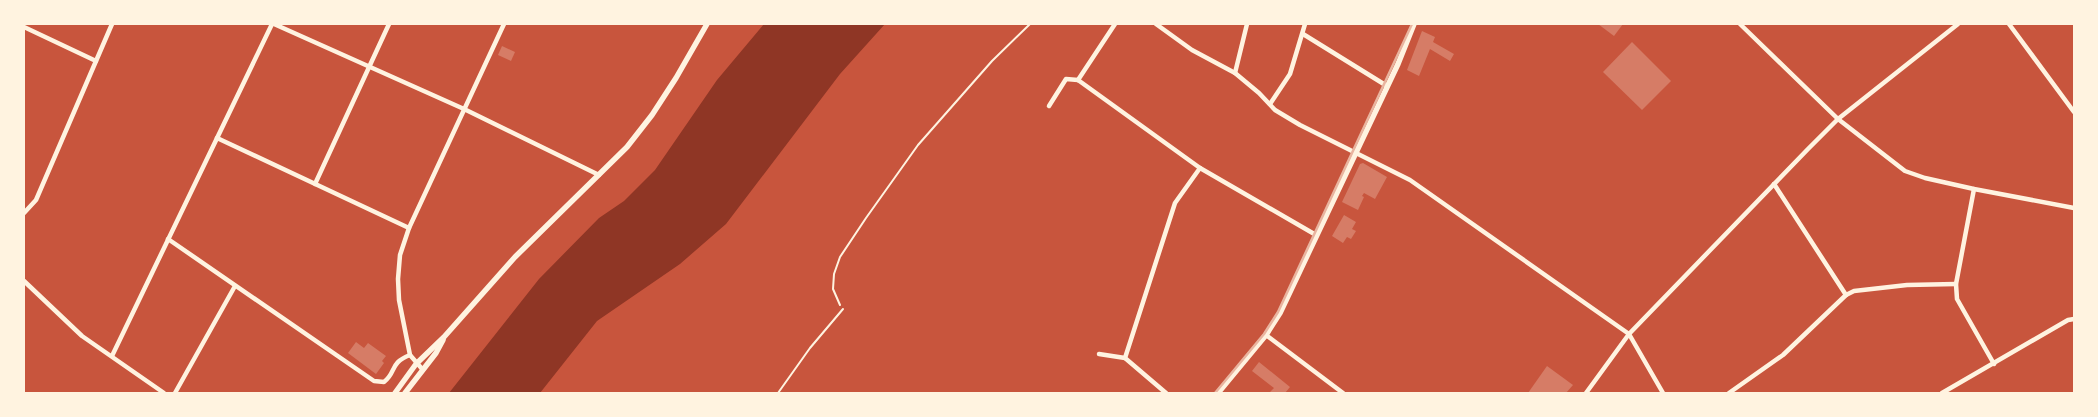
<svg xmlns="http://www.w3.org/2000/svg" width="2098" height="417" viewBox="0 0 2098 417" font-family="'Varela Round',sans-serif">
  <rect width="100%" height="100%" fill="#c8553d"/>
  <path fill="#8f3625" d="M764,24h121l-45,50 -114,150 -46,40 -83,57 -57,72h-91l90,-114 60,-61 25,-17 31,-31 62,-90z"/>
  <g fill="#d67c66">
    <path d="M1598,24h25l-9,12z"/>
    <path d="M1422,31l13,6 -2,5 21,12 -4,7 -20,-12 -11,27 -12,-6z"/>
    <path d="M1632,42l39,39 -29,29 -39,-38z"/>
    <path d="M502,46l13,6 -4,9 -13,-6z"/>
    <path d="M1363,163l24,14 -12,22 -11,-6 -2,3 2,1 -6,13 -16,-8 18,-38z"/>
    <path d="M1344,215l12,7 -4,7 4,2 -5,8 -4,-2 -4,6 -11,-7z"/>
    <path d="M356,342l8,6 4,-5 18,13 -4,5 2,2 -8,11 -28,-21z"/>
    <path d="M1259,362l31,25 -5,6h-16l5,-5 -22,-17z"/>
    <path d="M1547,366l26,19 -7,8h-38z"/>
  </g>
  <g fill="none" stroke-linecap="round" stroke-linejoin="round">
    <path stroke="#fff3e0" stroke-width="2" d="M840,305l-7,-16 1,-15 6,-17 26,-39 52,-73 74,-84 38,-37"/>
    <path stroke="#fff3e0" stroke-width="2" d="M778,393l32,-45 33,-39"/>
    <g stroke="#fff3e0" stroke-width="4.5">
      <path d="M274,24l190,85 135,66"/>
      <path d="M1156,24l36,26 43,23 24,20 16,17 25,15 110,55 219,154 34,59"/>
      <path d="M1740,24l98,95 67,52 20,7 49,11 100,19"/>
      <path d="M2009,24l65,88"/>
      <path d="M24,27l72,34"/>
      <path d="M1303,34l84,52"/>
      <path d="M1235,73l12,-49"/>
      <path d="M1078,80l122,88 116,67"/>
      <path d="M1078,80l37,-56"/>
      <path d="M1270,104l20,-30 15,-50"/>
      <path d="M1049,106l17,-27 12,1"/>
      <path d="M217,138l192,90"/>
      <path d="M315,184l74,-160"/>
      <path d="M1774,184l72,111"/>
      <path d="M1974,189l-18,95 1,15 37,65"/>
      <path d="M24,213l12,-13 76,-176"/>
      <path d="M168,239l206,142 10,1c13,-10 5,-19 26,-27"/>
      <path d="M24,281l58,55 82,57"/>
      <path d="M1266,335l77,58"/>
      <path d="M1099,354l26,4"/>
      <path d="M112,356l160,-332"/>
      <path d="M423,370l-13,-15 -11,-55 -1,-21 2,-24 9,-27 95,-204"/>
      <path d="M175,393l60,-107"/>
      <path d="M1166,393l-41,-35 50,-155 25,-35"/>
      <path d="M1586,393l43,-59 179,-185 30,-30 120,-95"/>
      <path d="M1729,393l54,-38 63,-60 8,-4 53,-6 49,-1"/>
      <path d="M1942,393l126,-73 6,-1"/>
    </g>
    <g stroke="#fff3e0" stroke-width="5.5">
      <path d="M395,393l21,-29 28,-27 71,-80 112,-110 25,-32 24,-37 31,-54"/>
      <path d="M405,393l31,-40 7,-13"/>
      <path d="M1218,393l48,-58 14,-22 118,-249 16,-40"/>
    </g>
    <path stroke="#e9b49f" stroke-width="2.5" d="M1215,393l49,-59 14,-22 134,-288"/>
  </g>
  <rect width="2098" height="417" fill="none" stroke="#fff3e0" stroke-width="50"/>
</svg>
